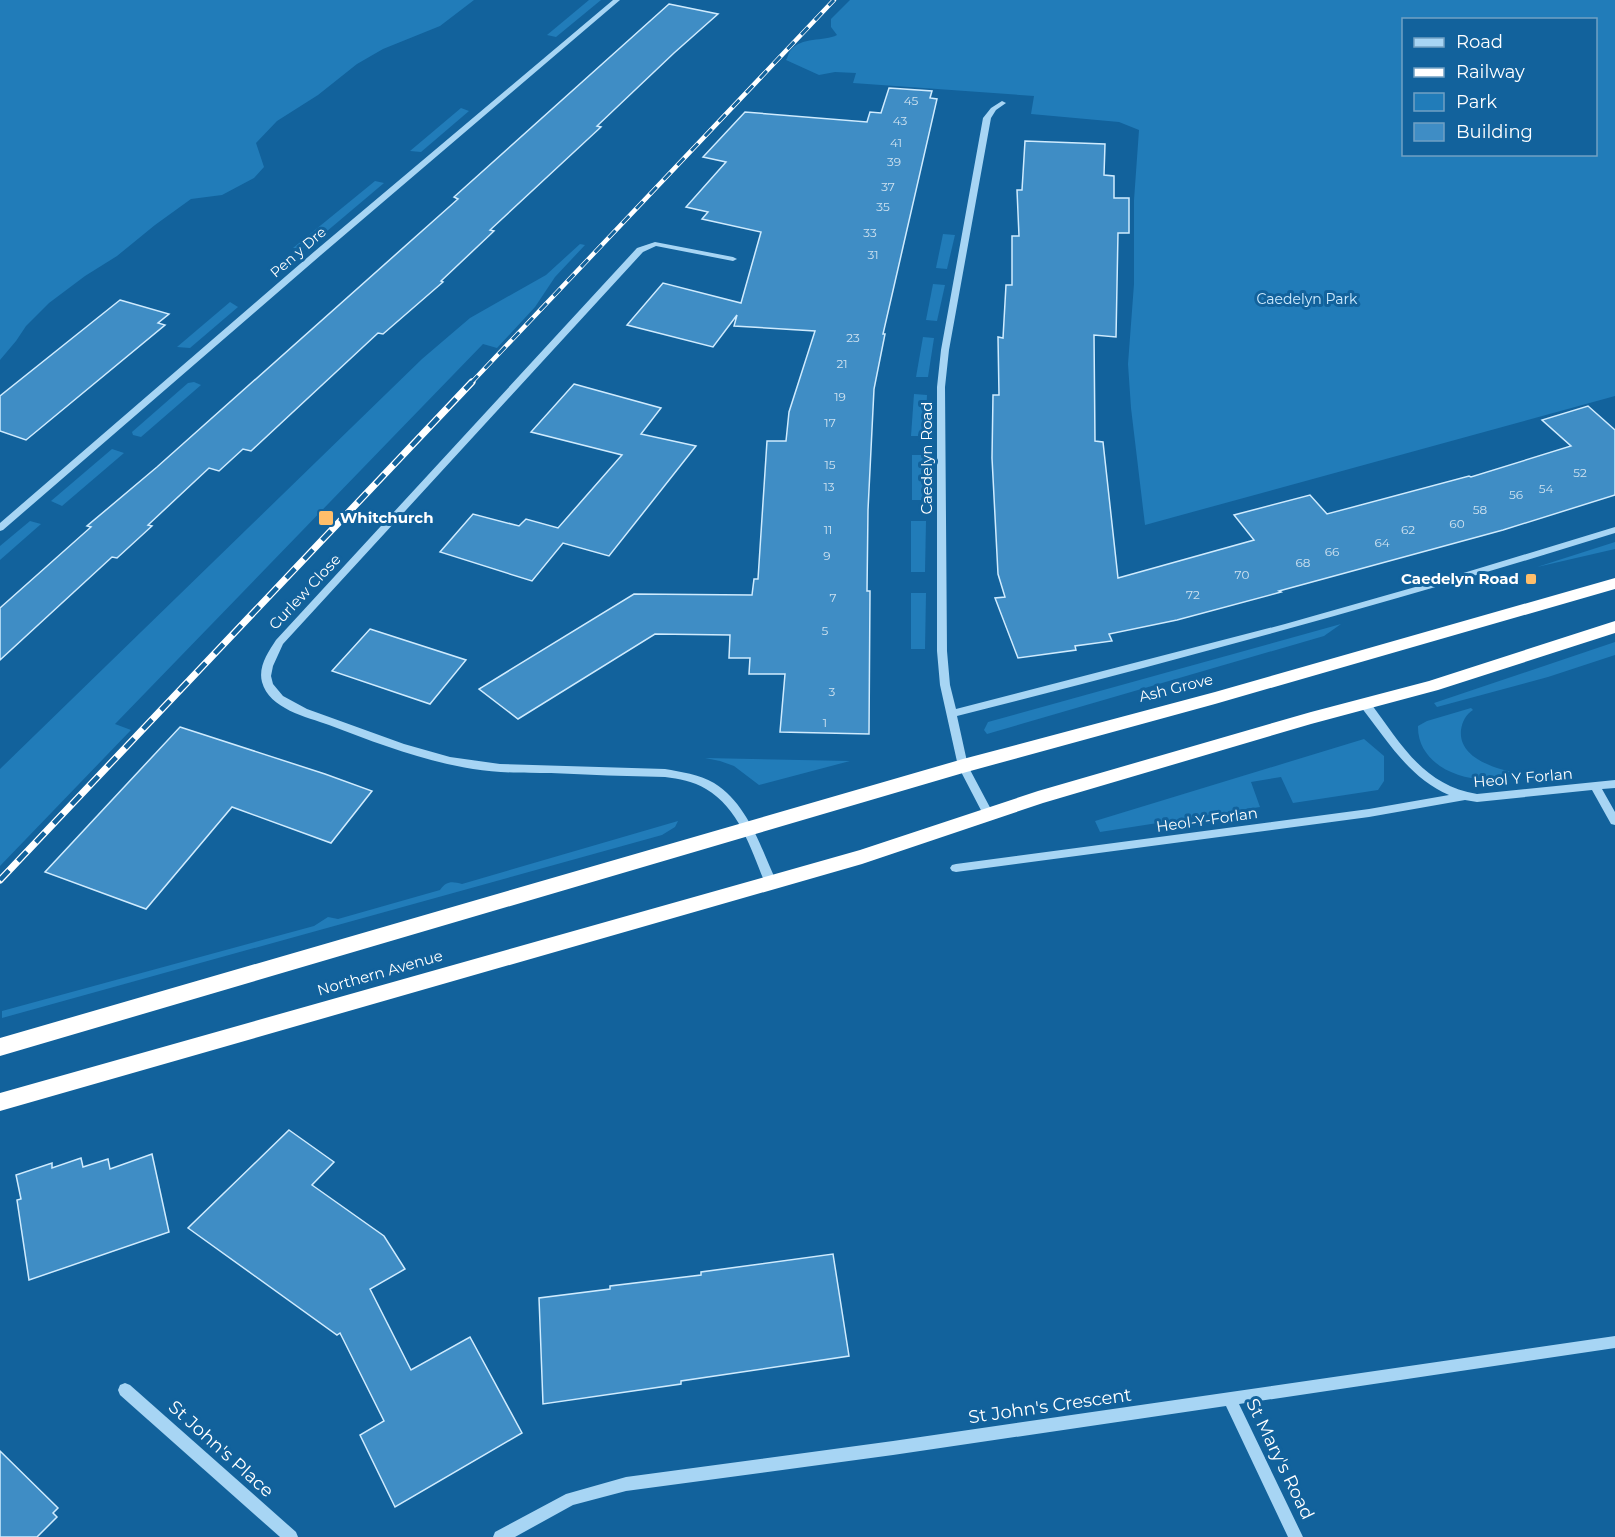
<svg xmlns="http://www.w3.org/2000/svg" width="1615" height="1537" viewBox="0 0 1615 1537" font-family="Montserrat,sans-serif">
  <rect width="100%" height="100%" fill="#12629c"/>
  <g fill="#217cb9" fill-rule="evenodd">
    <path d="M0,0h474l-34,26 -57,23 -26,15 -39,31 -41,26 -21,22 8,24 -10,11 -32,17 -31,4 -36,26 -38,31 -32,20 -36,27 -23,23 -10,15 -16,19z"/>
    <path d="M589,0h12l-45,37 -9,-2z"/>
    <path d="M850,0h765v396l-470,129 -14,-117 -3,-44 6,-80v-84l5,-70 -20,-8 -88,-8 3,-18 -181,-13 3,-10 -21,-1 -16,3 -33,-15c2,-3 2,-6 4,-9 11,-15 34,-9 47,-16l-6,-8v-8zM1404,20h192v134h-192z"/>
    <path d="M461,108l8,3 -48,41 -11,-1z"/>
    <path d="M375,181l9,2 -77,65h-14z"/>
    <path d="M943,234l12,1 -8,34 -11,-1z"/>
    <path d="M580,244l5,1 -30,32 -20,30 -38,41 -14,-4 -368,380 16,6 -131,136v-97l422,-410 48,-41 76,-43z"/>
    <path d="M933,284l12,1 -8,36 -11,-1z"/>
    <path d="M230,302l8,5 -48,41 -13,-1z"/>
    <path d="M923,337l11,1 -6,39h-12z"/>
    <path d="M194,382l7,3 -60,52 -8,-2 -1,-3 56,-49z"/>
    <path d="M914,394l13,1 -2,41h-14z"/>
    <path d="M112,449l12,4 -62,53 -11,-5z"/>
    <path d="M912,455h14l-1,45h-13z"/>
    <path d="M30,521l11,3 -41,36v-14z"/>
    <path d="M911,521h15l-1,51h-14z"/>
    <path d="M1615,542v7l-78,18z"/>
    <path d="M911,593h15l-1,56h-14z"/>
    <path d="M1341,624l-17,12 -337,98 -3,-4 4,-8z"/>
    <path d="M1615,642v13l-67,22 -111,30 -3,-4z"/>
    <path d="M1471,708l2,2c-7,4 -11,12 -12,20 -3,30 39,40 61,44 -11,2 -22,5 -33,5 -32,2 -72,-17 -71,-53l9,-5z"/>
    <path d="M1364,739l20,17v25l-6,9 -85,13 -12,-26 -30,5 9,25 -160,25 -5,-11z"/>
    <path d="M705,758l145,3 -91,24 -25,-19 -14,-5z"/>
    <path d="M678,821l-3,6 -13,8 -660,183v-7l312,-85 14,-9 10,2 102,-29c6,-9 12,-9 22,-6z"/>
  </g>
  <g fill="#3f8dc5" stroke="#cfebfe" stroke-width="1.5">
    <path d="M669,4l49,10 -44,39 -77,73 4,1 -111,103 4,1 -53,50 2,1 -60,52 -5,-1 -127,118 -8,-2 -24,22 -10,-3 -61,57 4,1 -35,32 -5,-1 -112,103v-52l91,-81 -4,-1 70,-59 301,-268 -4,-2z"/>
    <path d="M889,88l43,3 -2,7 7,1 -54,235h2l-11,55 -6,121 -1,81h3l-1,143 -89,-2 5,-58h-36l1,-16h-21l1,-23 -75,-1 -137,85 -39,-30 155,-95 118,1 2,-16h4l9,-138h19l3,-29 26,-81 -81,-5 3,-11 -24,32 -86,-22 36,-42 78,20 20,-71 -59,-13 6,-7 -22,-5 40,-45 -23,-5 42,-45 122,10 3,-10 11,1z"/>
    <path d="M1025,141l80,3 -1,31 10,1v22h15v35h-11l-2,104 -22,-2 1,106 8,1 15,136 136,-38 -20,-25 76,-20 17,19 142,-38 2,1 100,-31 -29,-26 46,-14 27,24v65l-112,35 -224,61 2,1 -104,28 -68,14 3,7 -37,5 1,4 -58,8 -23,-60 10,-1 -7,-23 -6,-116 1,-63h6l-1,-58 5,1 3,-53h6v-49h7l-2,-46h5z"/>
    <path d="M120,300l49,14 -11,9 7,2 -139,115 -26,-9v-35z"/>
    <path d="M574,384l87,24 -20,26 55,12 -87,110 -46,-13 -31,38 -92,-29 33,-38 46,12 7,-7 32,9 64,-73 -91,-23z"/>
    <path d="M370,629l96,31 -36,44 -98,-33z"/>
    <path d="M180,727l145,47 47,17 -41,52 -99,-36 -86,102 -101,-37z"/>
    <path d="M289,1130l45,32 -22,23 72,51 21,33 -35,20 41,81 59,-33 52,96 -127,74 -35,-72 24,-14 -44,-88 -3,2 -149,-107z"/>
    <path d="M152,1154l17,78 -140,48 -12,-80 4,-1 -5,-24 36,-12v5l29,-10 2,9 25,-8 2,10z"/>
    <path d="M833,1254l16,102 -168,25v3l-138,20 -4,-106 71,-9v-3l91,-11v-3z"/>
    <path d="M0,1451l58,57 -5,5 4,4 -20,20h-37z"/>
  </g>
  <g fill="none" stroke-linecap="round" stroke-linejoin="round">
    <g fill="#a7d5f4" fill-rule="evenodd">
      <path d="M613,0h7l-299,255 -318,275 -3,1v-8l315,-272z"/>
      <path d="M1002,101l4,2 -10,7 -5,8 -42,232 -4,37 2,264 3,34 6,24 329,-85 162,-46 168,-51v6c-217,68 -437,127 -658,183l11,50 26,49 -1,3h-8l-27,-52 -18,-81 -3,-34v-264l4,-37 42,-232 8,-10z"/>
      <path d="M655,242l78,15 4,2 -4,2 -77,-15 -13,6 -360,392 -10,22 -2,10 2,8 10,12 24,13 97,35 46,13 50,7 165,5c16,3 34,5 49,14 34,21 47,65 63,100l-2,3h-8l-2,-3c-14,-34 -26,-75 -59,-94 -13,-8 -27,-10 -41,-12 -38,-1 -76,-2 -114,-4 -26,0 -52,0 -78,-4 -50,-8 -97,-26 -144,-44 -22,-8 -60,-16 -67,-43 -4,-15 6,-30 14,-42l361,-392z"/>
      <path d="M1365,700l4,1c31,41 53,84 108,93l138,-14v8l-13,1 13,23v13l-4,-1 -19,-34 -115,12 -12,-2 -96,17 -413,55 -4,-1 -2,-3 2,-3 4,-1 413,-55 80,-14c-40,-17 -62,-55 -88,-88l-1,-3 1,-3z"/>
      <path d="M1615,1336v12l-376,56 64,133h-15l-62,-131 -333,49 -267,36 -53,14 -58,32h-22l2,-5 71,-38 60,-17 267,-36z"/>
      <path d="M125,1383l5,2 166,147 2,5h-18l-160,-142 -2,-5 2,-5z"/>
    </g>
    <g fill="#fff" fill-rule="evenodd">
      <path d="M1615,578v11l-400,115 -252,69 -963,283v-18l963,-279 252,-67z"/>
      <path d="M1615,621v12l-177,57 -127,34 -268,79 -181,61 -862,247v-18l860,-243 178,-59 273,-79 118,-31z"/>
    </g>
    <g stroke="#fff" stroke-width="4.5">
      <path id="rail-far1" d="M471,383l363,-383"/>
    </g>
    <g stroke="#fff" stroke-width="7">
      <path id="rail" d="M0,880l472,-498"/>
    </g>
    <use href="#rail-far1" stroke="#12629c" stroke-width="3" stroke-dasharray="10" stroke-linecap="butt"/>
    <use href="#rail" stroke="#12629c" stroke-width="4.5" stroke-dasharray="13" stroke-linecap="butt"/>
  </g>
  <g fill="#ffbe6a" stroke="#12629c" stroke-width="2">
    <rect x="318" y="510" width="16" height="16" rx="3"/>
    <rect x="1525" y="573" width="12" height="12" rx="3"/>
  </g>
  <g text-anchor="middle" stroke-width="6" stroke-linejoin="round" paint-order="stroke">
    <g font-size="12" fill="#cfe2f0">
      <text x="911" y="105">45</text>
      <text x="900" y="125">43</text>
      <text x="896" y="147">41</text>
      <text x="894" y="166">39</text>
      <text x="888" y="191">37</text>
      <text x="883" y="211">35</text>
      <text x="870" y="237">33</text>
      <text x="873" y="259">31</text>
      <text x="853" y="342">23</text>
      <text x="842" y="368">21</text>
      <text x="840" y="401">19</text>
      <text x="830" y="427">17</text>
      <text x="830" y="469">15</text>
      <text x="1580" y="477">52</text>
      <text x="829" y="491">13</text>
      <text x="1546" y="493">54</text>
      <text x="1516" y="499">56</text>
      <text x="1480" y="514">58</text>
      <text x="1457" y="528">60</text>
      <text x="828" y="534">11</text>
      <text x="1408" y="534">62</text>
      <text x="1382" y="547">64</text>
      <text x="1332" y="556">66</text>
      <text x="827" y="560">9</text>
      <text x="1303" y="567">68</text>
      <text x="1242" y="579">70</text>
      <text x="1193" y="599">72</text>
      <text x="833" y="602">7</text>
      <text x="825" y="635">5</text>
      <text x="832" y="696">3</text>
      <text x="825" y="727">1</text>
    </g>
    <g font-size="14" fill="#fff" stroke="#12629c">
      <text transform="translate(298 252) rotate(-41)" y="5">Pen y Dre</text>
    </g>
    <g font-size="14" fill="#cfebfe" stroke="#12629c">
      <text x="1307" y="304">Caedelyn Park</text>
    </g>
    <g font-size="15" fill="#fff" stroke="#12629c">
      <text transform="translate(927 458) rotate(-90)" y="5">Caedelyn Road</text>
      <text transform="translate(305 592) rotate(-47)" y="5">Curlew Close</text>
      <text transform="translate(1176 688) rotate(-14)" y="5">Ash Grove</text>
      <text transform="translate(1523 778) rotate(-5)" y="5">Heol Y Forlan</text>
      <text transform="translate(1207 820) rotate(-8)" y="5">Heol-Y-Forlan</text>
      <text transform="translate(380 973) rotate(-16)" y="5">Northern Avenue</text>
    </g>
    <g font-size="15" font-weight="bold" fill="#fff" stroke="#12629c" text-anchor="start">
      <text x="340" y="523">Whitchurch</text>
      <text x="1519" y="584" text-anchor="end">Caedelyn Road</text>
    </g>
    <g font-size="18" fill="#fff" stroke="#12629c">
      <text transform="translate(1050 1406) rotate(-8)" y="6">St John's Crescent</text>
      <text transform="translate(221 1449) rotate(42)" y="6">St John's Place</text>
      <text transform="translate(1280 1459) rotate(64)" y="6">St Mary's Road</text>
    </g>
  </g>
  <rect x="1402" y="18" width="195" height="138" fill="#12629c" stroke="#71a1c4" stroke-width="1.5"/>
  <rect x="1414" y="38" width="30" height="9" fill="#a7d5f4" stroke="#71a1c4" stroke-width="1.5"/>
  <text x="1456" y="48" font-size="18" fill="#ffffff">Road</text>
  <rect x="1414" y="68" width="30" height="9" fill="#ffffff" stroke="#71a1c4" stroke-width="1.5"/>
  <text x="1456" y="78" font-size="18" fill="#ffffff">Railway</text>
  <rect x="1414" y="93" width="30" height="18" fill="#217cb9" stroke="#71a1c4" stroke-width="1.5"/>
  <text x="1456" y="108" font-size="18" fill="#ffffff">Park</text>
  <rect x="1414" y="123" width="30" height="18" fill="#3f8dc5" stroke="#71a1c4" stroke-width="1.5"/>
  <text x="1456" y="138" font-size="18" fill="#ffffff">Building</text>
</svg>
